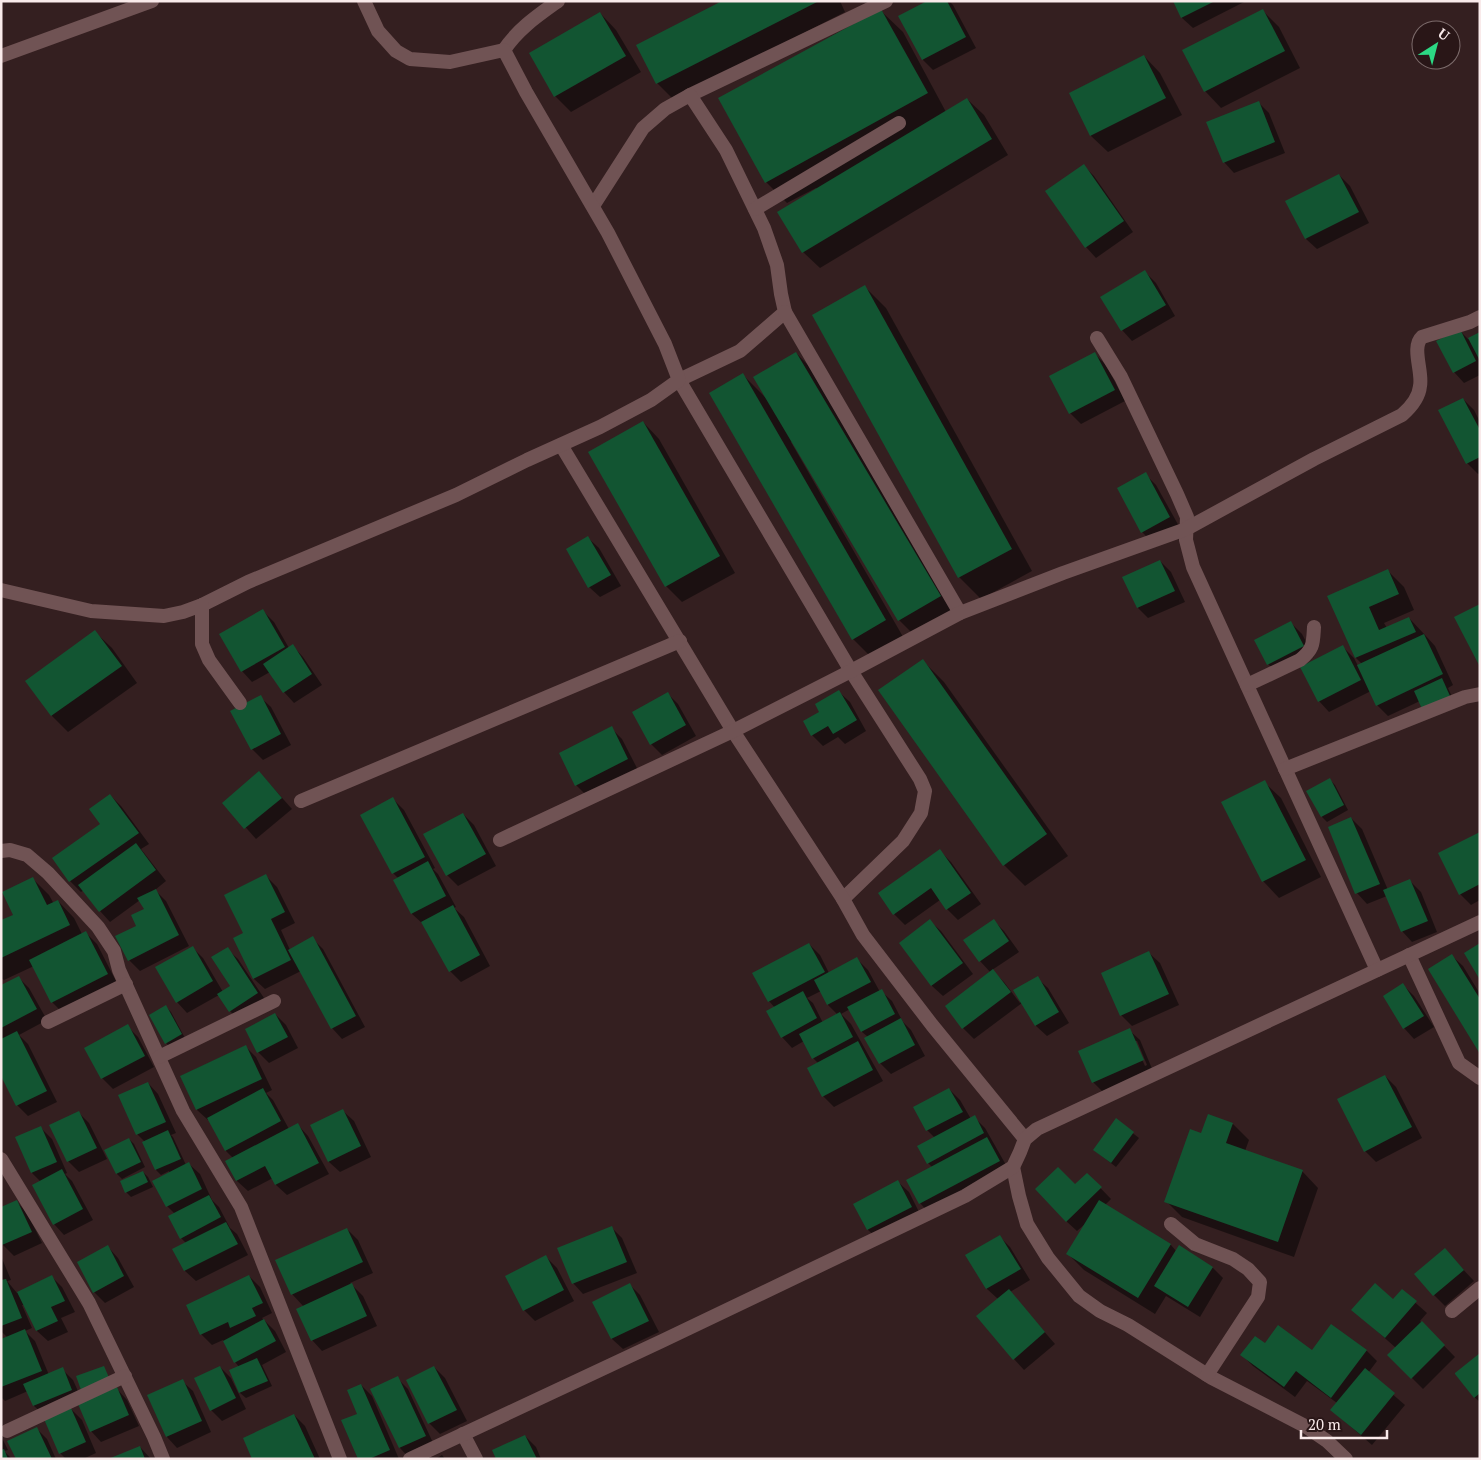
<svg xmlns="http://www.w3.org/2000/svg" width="1481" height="1460" viewBox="0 0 1481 1460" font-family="'PT Serif',serif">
  <rect width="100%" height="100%" fill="#341f20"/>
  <g fill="#0007" fill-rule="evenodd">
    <path d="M725,1h115l5,11 -172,87 -16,-16z"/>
    <path d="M929,1h20l4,4 23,43 -43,22 -10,-10z"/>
    <path d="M1174,1h72l-53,27 -11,-10z"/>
    <path d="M881,11l22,21 43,80 21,-13 17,16 24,40 -188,113 -17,-16 14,-63 -1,-1 -29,15 -21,-21z"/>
    <path d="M1263,11l16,16 21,41 -79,40 -16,-17z"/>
    <path d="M600,13l16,17 25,42 -70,40 -16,-16z"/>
    <path d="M1144,56l16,17 22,42 -74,37 -17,-16 -21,-43z"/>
    <path d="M1259,103l10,10 16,40 -51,20 -10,-11z"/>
    <path d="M1084,166l10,10 39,56 -37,26 -10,-11z"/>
    <path d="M1339,175l11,11 19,37 -52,26 -11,-10z"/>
    <path d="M1145,272l11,11 19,33 -43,25 -10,-11z"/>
    <path d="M865,287l21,21 146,263 -51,28 -22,-22z"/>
    <path d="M1460,331l8,8 12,-6v42l-16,8 -10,-11z"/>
    <path d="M796,353l22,22 143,242 -41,24 -21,-21 -106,-179 -2,1 115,200 -31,19 -22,-22 -110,-264 24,24z"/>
    <path d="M1095,354l11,11 19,36 -44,23 -11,-11z"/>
    <path d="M1463,399l11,11 6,12v51l-2,1 -11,-11z"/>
    <path d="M643,422l16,17 76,134 -53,29 -16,-16z"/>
    <path d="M1145,474l11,11 24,43 -27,15 -11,-11z"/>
    <path d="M588,538l11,10 22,38 -21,11 -11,-10z"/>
    <path d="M1160,561l11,11 14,30 -37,16 -10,-10z"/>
    <path d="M1388,571l16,16 10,23 -30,13 3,5 22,-10 16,17 10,11 18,39 -5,3 6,13h-34l-32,15 -11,-11 -6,-14 -42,21 -10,-11 24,-54 11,11 4,8 4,-2 -6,-6 -27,-62z"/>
    <path d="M263,611l11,11 15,26 4,-2 10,11 19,28 -28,18 -10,-11 -14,-20 -18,10 -10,-11z"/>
    <path d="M1291,623l11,11 12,23 -35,18 -11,-11z"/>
    <path d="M95,632l17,16 25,35 -69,49 -16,-16 -25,-35z"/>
    <path d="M922,660l22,22 124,174 -43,30 -21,-21z"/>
    <path d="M839,692l11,10 16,29 -21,13 -7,-7 -15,9 -11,-11 9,-23z"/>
    <path d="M668,694l10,10 18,32 -34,19 -11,-11z"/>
    <path d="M260,697l11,10 20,38 -28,15 -11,-11z"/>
    <path d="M611,728l11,11 16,31 -51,26 -11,-11 -16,-31z"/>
    <path d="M259,772l33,37 -36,30 -32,-36z"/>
    <path d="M1330,780l5,5 13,25 -21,12 -5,-5z"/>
    <path d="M1264,782l17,16 40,79 -42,21 -16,-17z"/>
    <path d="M110,795l11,11 28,38 -8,5 25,32 -11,9 11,11 23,45 -49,25 -11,-11 8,-33 8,-18 -5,-9 -30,22 -10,-11 -16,-21 -3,2 -11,-11 -16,-22 48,-35z"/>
    <path d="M393,799l11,11 31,58 -2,1 5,5 18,33 -2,1 10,9 26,49 -29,16 -11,-11 -27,-47 -11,-10 -18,-34 4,-2 -5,-5z"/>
    <path d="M463,814l11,11 22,41 -38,20 -11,-11z"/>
    <path d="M1351,818l11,11 26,61 22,-9 11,11 16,40 -25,10 -10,-11 -15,-35 -20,8 -10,-11z"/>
    <path d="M1480,834v66l-9,5 -11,-11z"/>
    <path d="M940,851l11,11 30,42 -23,16 -11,-11 -7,-9 -35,25 -11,-11z"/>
    <path d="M266,876l11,11 18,36 -14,7 9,20 22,-12 11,11 42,78 -23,12 -10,-11 -31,-57 -36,18 -11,-10 -20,-41 11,-5z"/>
    <path d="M33,879l16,16 5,9 4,-3 16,17 8,16 4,-1 11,11 21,41 -55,28 -11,-11 -18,-36 -30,14 -3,-2v-56l14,-7 -11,-21 -3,1v-2z"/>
    <path d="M930,921l11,10 32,43 -30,22 -11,-10 -31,-43z"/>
    <path d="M994,921l10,10 15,21 -27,18 12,12 16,21 17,-25 11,10 21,35 -22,13 -11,-10 -14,-23 -48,36 -11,-11 -17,-22 45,-33 -11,-12z"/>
    <path d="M809,944l11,11 9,18 28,-14 11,11 12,22 1,-1 11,10 11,21 8,8 14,26 -34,18 -11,-11 -12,-26 -6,-5 -12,-23 -9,5 10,10 32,57 -49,26 -11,-11 -5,-33 -5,-5 -9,-17 -12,7 -10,-11 -7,-29 -6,-7zM821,991l7,14 10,10 -15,8 -10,-20 -6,-5z"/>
    <path d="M192,947l11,11 20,34 9,-6 -5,-37 11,10 30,45 -27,18 -11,-11 -11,-16 -32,18 -10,-11z"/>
    <path d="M1149,953l11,10 19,42 -47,21 -11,-11z"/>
    <path d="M1452,956l11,10 17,28v58z"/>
    <path d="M19,978l10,10 18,32 -28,15 9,9 29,58 -29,14 -11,-11 -16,-65v-58l2,3z"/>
    <path d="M1403,985l11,11 20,31 -20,12 -10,-11z"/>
    <path d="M166,1007l5,5 15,28 -15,8 -5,-5z"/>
    <path d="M275,1014l11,11 12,23 -29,15 -11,-11z"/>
    <path d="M127,1026l11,11 16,30 -41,22 -11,-11z"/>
    <path d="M1129,1030l11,10 13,31 -49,22 -11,-11zM1134,1041h3l10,24 -2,1z"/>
    <path d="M245,1046l11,11 16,33 -6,3 7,7 16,29 9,-4 10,11 21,38 -42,21 -11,-10 -3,-7 -25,13 -11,-10 -10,-19 6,-4 -7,-7 -17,-31h-1l-11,-10 -16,-34z"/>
    <path d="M1385,1076l11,11 26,51 -46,24 -11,-11z"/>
    <path d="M148,1083l10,11 18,39 -5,2 2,2 13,28 3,-1 11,10 12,26 7,7 11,21 7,6 11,21 -52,26 -11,-10 -11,-22 12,-6 -5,-5 -6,-24 -8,-8 3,-33 -1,-2 -8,4 -5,-5 -12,-28h1l-8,-8z"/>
    <path d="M949,1089l11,11 11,19 3,-2 11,11 25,44 -80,42 -10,-11 12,-36 -4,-4 7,-25 -8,-8z"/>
    <path d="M343,1111l11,10 17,36 -31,15 -11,-10 -18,-36z"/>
    <path d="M78,1112l11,11 18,36 -28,13 -11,-11z"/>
    <path d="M1116,1120l23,18 -23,29 -22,-17z"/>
    <path d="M1233,1124l16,16 -4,11 57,20 16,17 -24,69 -112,-40 -16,-16 36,-67z"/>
    <path d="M41,1128l11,11 15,34 -2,1 7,7 21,39 -29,15 -10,-11 -13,-42 -9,-9 -15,-35z"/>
    <path d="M129,1139l5,5 11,23 -23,12 -5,-5 -11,-23z"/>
    <path d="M143,1172l5,5 5,10 -22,10 -5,-5z"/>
    <path d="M1087,1174l24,25 -6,6 66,40 6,7 36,16 10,10 -23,39 -34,-21 -11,18 -71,-44 -16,-16 17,-30 -8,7 -11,-10z"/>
    <path d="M898,1182l11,10 13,26 -43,22 -11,-10 -13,-25z"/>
    <path d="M17,1202l10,11 15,30 -28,13 -11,-11 -2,-4v-32z"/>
    <path d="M612,1228l10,10 15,35 -54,21 -10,-11z"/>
    <path d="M347,1229l11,11 15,33 -23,10 13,13 14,30 -55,25 -10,-11 -8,-33 -12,-13z"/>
    <path d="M999,1236l11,11 20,33 -20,12 45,52 -31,26 -10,-11 -16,-60 -11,-10 -20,-33z"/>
    <path d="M108,1247l10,11 16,29 -29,16 -11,-11z"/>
    <path d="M1445,1250l29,31 -29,25 -11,-11z"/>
    <path d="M1,1256l10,24 -4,1 10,12 34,-17 11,11 13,25 -14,6 7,14 -20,9 -11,-10 -13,-26h-2l10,23 -7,3 10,10 14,34 13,-6 11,11 9,20 -37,16 -11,-10 -6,-15 -23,10 -4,-4v-57l7,-2 -7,-7z"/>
    <path d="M546,1257l11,11 17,33 -39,20 -11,-11 -17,-33z"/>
    <path d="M249,1276l11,11 12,26 -10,5 13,13 11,21 -24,13 10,21 -26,12 -6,-5 -9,-23 8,-3 -4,-5 -12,-22 -11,5 -11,-11z"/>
    <path d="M629,1284l11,11 19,37 -36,17 -11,-10 -18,-37z"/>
    <path d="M1402,1291l25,22 -7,8 35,36 -32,32 -34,-34 7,-7 -43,-38 41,-10z"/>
    <path d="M1265,1345l47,7 54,-2 11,11 -9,12 37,32 -33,40 -29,-25 -11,-10 5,-7 -30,-22 -12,16 -42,-31 -11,-11z"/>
    <path d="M1480,1354v48l-6,-5z"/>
    <path d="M220,1367l11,11 15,31 -24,12 -11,-11z"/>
    <path d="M434,1367l11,11 22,43 -27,13 -11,-11z"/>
    <path d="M397,1378l11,11 27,58 -25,12 -10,-11 -28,-58z"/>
    <path d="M182,1381l11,10 18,41 -34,16 -10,-11 -19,-41z"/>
    <path d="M361,1385l11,11 27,63h-40v-45z"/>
    <path d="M117,1389l10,11 12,26 -38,16 -10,-11z"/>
    <path d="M71,1409l11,11 14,33 -13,6h-17l-6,-6z"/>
    <path d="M294,1415l11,11 15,33h-66z"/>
    <path d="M36,1428l11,11 9,20h-39z"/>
    <path d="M1,1436l7,14 -4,1 8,8h-11z"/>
    <path d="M525,1436l11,11 5,12h-44z"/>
    <path d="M140,1447l11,12h-39z"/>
    <path d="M442,1455l3,4h-9z"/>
  </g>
  <g fill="#125532">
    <path d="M722,1h97l-163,83 -20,-39z"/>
    <path d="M927,1h20l19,36 -44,23 -24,-44z"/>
    <path d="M1173,1h42l-34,17z"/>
    <path d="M881,9l47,84 -163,90 -47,-85z"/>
    <path d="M1263,9l22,42 -81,41 -22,-42z"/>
    <path d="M600,12l26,44 -72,41 -25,-44z"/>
    <path d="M1144,55l22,43 -76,38 -21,-43z"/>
    <path d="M967,98l25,41 -190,114 -25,-41z"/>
    <path d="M1259,101l16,41 -52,21 -17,-41z"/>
    <path d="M1084,164l40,57 -39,27 -40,-57z"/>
    <path d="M1339,174l20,38 -54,27 -20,-38z"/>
    <path d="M1145,270l21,35 -45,26 -21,-34z"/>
    <path d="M865,285l147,264 -54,29 -146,-263z"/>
    <path d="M1460,329l16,32 -23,12 -17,-32z"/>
    <path d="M1480,332v29l-12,-23z"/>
    <path d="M796,352l145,244 -43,25 -145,-244z"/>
    <path d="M1095,352l20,38 -46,24 -20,-38z"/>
    <path d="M743,373l143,247 -34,20 -143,-247z"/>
    <path d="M1463,398l17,32v27l-14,7 -28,-54z"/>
    <path d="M643,421l77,135 -55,31 -77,-135z"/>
    <path d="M1146,472l24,45 -29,16 -24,-45z"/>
    <path d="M588,536l23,39 -23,13 -22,-39z"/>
    <path d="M1160,560l15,31 -38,17 -15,-31z"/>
    <path d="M1388,569l11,25 -30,13 10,23 30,-13 7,15 -61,26 -28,-62z"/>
    <path d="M1480,604v63l-26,-50z"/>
    <path d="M263,609l22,38 -44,25 -22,-38z"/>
    <path d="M1291,621l13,25 -37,19 -13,-25z"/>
    <path d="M95,630l27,36 -71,50 -26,-35z"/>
    <path d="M1424,634l19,40 -67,32 -19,-41z"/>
    <path d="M293,644l19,30 -29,19 -20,-29z"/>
    <path d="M1343,645l18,35 -43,22 -18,-35z"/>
    <path d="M923,659l124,175 -44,32 -125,-176z"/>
    <path d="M1442,678l8,18 -28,13 -8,-18z"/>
    <path d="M839,690l18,30 -24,14 -5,-8 -17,10 -8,-15 16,-9 -4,-8z"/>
    <path d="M668,692l18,33 -36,20 -18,-33z"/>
    <path d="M261,695l20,39 -30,16 -21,-39z"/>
    <path d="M612,726l16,33 -53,27 -16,-33z"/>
    <path d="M259,771l23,27 -38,31 -22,-26z"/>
    <path d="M1330,778l14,27 -23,12 -15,-26z"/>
    <path d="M1265,780l41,80 -44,22 -41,-80z"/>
    <path d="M110,794l29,39 -70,49 -17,-24 48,-34 -11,-15z"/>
    <path d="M393,797l32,60 -33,17 -32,-59z"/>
    <path d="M463,813l23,41 -40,22 -23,-42z"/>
    <path d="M1351,817l29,67 -25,10 -27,-67z"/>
    <path d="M1480,832v52l-21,11 -21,-42z"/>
    <path d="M136,843l20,27 -57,42 -21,-27z"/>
    <path d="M940,849l31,44 -25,17 -15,-22 -38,27 -15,-22z"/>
    <path d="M428,861l18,35 -35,18 -18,-34z"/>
    <path d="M266,874l19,38 -14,7 20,41 -38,19 -20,-41 10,-5 -19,-38z"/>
    <path d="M33,877l14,28 11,-5 12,25 -69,33v-38l12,-5 -11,-23z"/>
    <path d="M1410,879l18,42 -27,11 -18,-42z"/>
    <path d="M156,889l23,46 -51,26 -13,-25 21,-10 -5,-11 13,-6 -7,-11z"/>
    <path d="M453,905l27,50 -31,17 -28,-50z"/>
    <path d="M930,919l33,44 -32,23 -32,-43z"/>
    <path d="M994,919l15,22 -30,21 -16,-22z"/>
    <path d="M86,931l22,43 -57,29 -22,-43z"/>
    <path d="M313,936l43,80 -25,13 -43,-79z"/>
    <path d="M809,943l16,29 -57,30 -16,-29z"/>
    <path d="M1480,943v37l-16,-27z"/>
    <path d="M193,946l20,35 -37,22 -21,-36z"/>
    <path d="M228,947l30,46 -29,19 -12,-18 13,-8 -19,-29z"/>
    <path d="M1149,951l20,43 -49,22 -19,-43z"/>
    <path d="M1452,954l28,45v55l-52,-85z"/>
    <path d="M857,957l14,25 -44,23 -13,-25z"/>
    <path d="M993,969l18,23 -49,37 -17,-23z"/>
    <path d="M19,976l18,33 -36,19v-43z"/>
    <path d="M1038,976l21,36 -24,14 -22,-36z"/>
    <path d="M1403,983l21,33 -21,13 -20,-33z"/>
    <path d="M882,989l13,25 -34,18 -14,-25z"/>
    <path d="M803,991l14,27 -36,20 -15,-27z"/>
    <path d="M166,1005l16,29 -17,10 -16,-29z"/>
    <path d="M840,1012l13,25 -41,22 -13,-25z"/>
    <path d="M275,1013l13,24 -31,16 -12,-24z"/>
    <path d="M901,1018l14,27 -36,19 -15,-26z"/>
    <path d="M128,1024l17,32 -44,23 -17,-31z"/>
    <path d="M1130,1028l14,32 -52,23 -14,-32z"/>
    <path d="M17,1031l30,60 -31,15 -15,-30v-37z"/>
    <path d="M858,1041l15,29 -51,27 -15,-29z"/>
    <path d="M246,1045l16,34 -66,31 -16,-34z"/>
    <path d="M1385,1075l27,52 -48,25 -27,-53z"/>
    <path d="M148,1082l18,40 -30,13 -18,-40z"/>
    <path d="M263,1088l18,33 -56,30 -18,-33z"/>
    <path d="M949,1088l14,24 -37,19 -13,-24z"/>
    <path d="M343,1109l18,37 -33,16 -18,-37z"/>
    <path d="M79,1111l18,37 -30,14 -18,-37z"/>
    <path d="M1208,1114l25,9 -7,20 77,27 -25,72 -114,-40 26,-73 11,4z"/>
    <path d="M975,1115l9,18 -57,31 -10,-18z"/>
    <path d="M1116,1118l18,14 -23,31 -18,-13z"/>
    <path d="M298,1123l21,40 -44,22 -10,-19 -29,15 -11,-20z"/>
    <path d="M41,1126l16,36 -26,11 -16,-36z"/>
    <path d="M168,1130l13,29 -26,11 -13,-28z"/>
    <path d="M987,1137l13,24 -81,43 -13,-24z"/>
    <path d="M129,1138l12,24 -25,12 -12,-24z"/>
    <path d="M189,1162l13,27 -36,18 -14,-26z"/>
    <path d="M1058,1167l17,17 12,-11 15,14 -36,35 -31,-33z"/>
    <path d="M62,1169l21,40 -30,16 -21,-40z"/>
    <path d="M143,1171l5,11 -23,11 -5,-12z"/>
    <path d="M898,1180l14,27 -45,23 -14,-26z"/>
    <path d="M209,1195l12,22 -41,22 -12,-23z"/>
    <path d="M17,1200l15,32 -30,13 -1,-38z"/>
    <path d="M1099,1200l72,44 -33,54 -72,-44z"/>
    <path d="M226,1222l12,22 -54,27 -12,-22z"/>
    <path d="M612,1226l15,36 -55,22 -15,-36z"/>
    <path d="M347,1228l16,34 -72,33 -16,-35z"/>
    <path d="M1000,1235l21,34 -35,20 -21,-34z"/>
    <path d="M108,1245l16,31 -31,17 -16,-31z"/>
    <path d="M1179,1245l34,22 -25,40 -34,-21z"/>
    <path d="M1445,1248l19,22 -31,26 -19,-22z"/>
    <path d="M546,1255l18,35 -41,21 -18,-35z"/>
    <path d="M52,1275l13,26 -14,6 7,14 -22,10 -19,-39z"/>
    <path d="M249,1275l14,28 -11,5 4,8 -26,12 -2,-6 -28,13 -14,-30z"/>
    <path d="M6,1279l16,39 -21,8v-46z"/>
    <path d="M352,1283l15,33 -56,25 -15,-32z"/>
    <path d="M630,1283l19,38 -38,18 -19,-37z"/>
    <path d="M1375,1283l18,16 9,-10 15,12 -32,37 -34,-28z"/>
    <path d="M1009,1289l36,43 -32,28 -37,-44z"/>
    <path d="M264,1319l12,22 -42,22 -11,-22z"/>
    <path d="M1422,1321l23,24 -34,34 -24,-24z"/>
    <path d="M1331,1324l36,26 -36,48 -35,-27 -12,16 -44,-32 15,-19 10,7 13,-18 34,25z"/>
    <path d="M25,1329l17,42 -41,16v-48z"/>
    <path d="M1480,1353v40l-6,5 -19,-24v-1z"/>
    <path d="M257,1358l11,23 -29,12 -10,-23z"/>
    <path d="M104,1366l6,14 -29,10 -5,-14z"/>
    <path d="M220,1366l16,32 -26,13 -16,-33z"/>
    <path d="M434,1366l23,44 -29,14 -22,-44z"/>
    <path d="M63,1367l9,23 -39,16 -10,-22z"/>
    <path d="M1365,1368l30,25 -34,42 -31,-25z"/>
    <path d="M398,1376l28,60 -27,12 -29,-59z"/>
    <path d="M183,1379l19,42 -36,16 -19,-42z"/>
    <path d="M361,1384l29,66 -21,9h-11l-17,-39 16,-6 -10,-24z"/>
    <path d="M117,1387l12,28 -39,17 -12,-28z"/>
    <path d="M71,1408l15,34 -27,12 -15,-35z"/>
    <path d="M294,1414l21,45h-63l-9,-21z"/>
    <path d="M37,1427l15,32h-36l-9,-18z"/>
    <path d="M525,1435l12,24h-41l-4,-9z"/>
    <path d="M140,1446l5,13h-37z"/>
    <path d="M4,1449l4,10h-7v-9z"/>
  </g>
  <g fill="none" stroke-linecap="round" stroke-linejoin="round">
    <g stroke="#705354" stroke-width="14">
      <path d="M504,50c14,-21 33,-34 54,-49"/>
      <path d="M1,56l151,-55"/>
      <path d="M690,95l196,-94"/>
      <path d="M593,206l50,-78 22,-19 25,-14 36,55 38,78 13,37 4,29 4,18 -45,39 -61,29 172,291 69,108 5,12 -4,22 -18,28 -60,58"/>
      <path d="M755,209l144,-86"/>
      <path d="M785,312l175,301"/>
      <path d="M1097,338l24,39 56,117 10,23 -1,23 7,27 184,403"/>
      <path d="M561,445l172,286 110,168 20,36 69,90 93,114"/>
      <path d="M1,590l90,21 73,5 19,-4 19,-7 46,-23 208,-87 71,-35 73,-33 51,-27 28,-20 -14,-36 -57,-111 -82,-141 -22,-42 -54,12 -40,-3 -14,-8 -18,-20 -14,-30"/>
      <path d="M202,605v39l7,16 31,43"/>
      <path d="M1247,685l53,-25c14,-11 13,-17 14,-33"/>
      <path d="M1285,769l180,-72 15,-3"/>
      <path d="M301,801l379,-160"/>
      <path d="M500,840l233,-109 118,-60 109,-58 103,-40 123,-44 128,-70 88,-44c8,-7 17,-17 18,-29 3,-14 -9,-39 2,-49l48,-15 10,-5"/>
      <path d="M1,851l9,-1 17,5 21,18 50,54 16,24 5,19 64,141 58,96 99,252"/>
      <path d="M1409,955l50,108 21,15"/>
      <path d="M48,1022l78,-38"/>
      <path d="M159,1057l115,-56"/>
      <path d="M1,1159l88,144 65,134 9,22"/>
      <path d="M1013,1167l6,29 8,28 21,34 31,38 21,15 28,14 84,53 93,48 22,15 19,18"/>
      <path d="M1171,1224l24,20 38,15 15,10 12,13 -2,15 -51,78"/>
      <path d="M1452,1311l28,-23"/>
      <path d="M7,1431l118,-55"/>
      <path d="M463,1434l13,25"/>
      <path d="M410,1459l252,-118 303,-145 48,-29 7,-15 5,-13 12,-10 443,-207"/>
    </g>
  </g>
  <rect width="1481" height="1460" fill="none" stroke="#f9eaea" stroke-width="5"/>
  <g transform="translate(1436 45) rotate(36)"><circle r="24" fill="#291617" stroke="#7c6b6b"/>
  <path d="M0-4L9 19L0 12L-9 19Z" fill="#2cd884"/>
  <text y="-8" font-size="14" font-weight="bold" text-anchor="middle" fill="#f9eaea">U</text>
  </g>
  <path d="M1301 1430v8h86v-8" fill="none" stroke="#f9eaea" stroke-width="2.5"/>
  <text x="1308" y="1430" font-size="15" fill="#f9eaea" stroke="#291617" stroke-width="4" paint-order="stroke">20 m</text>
</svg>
